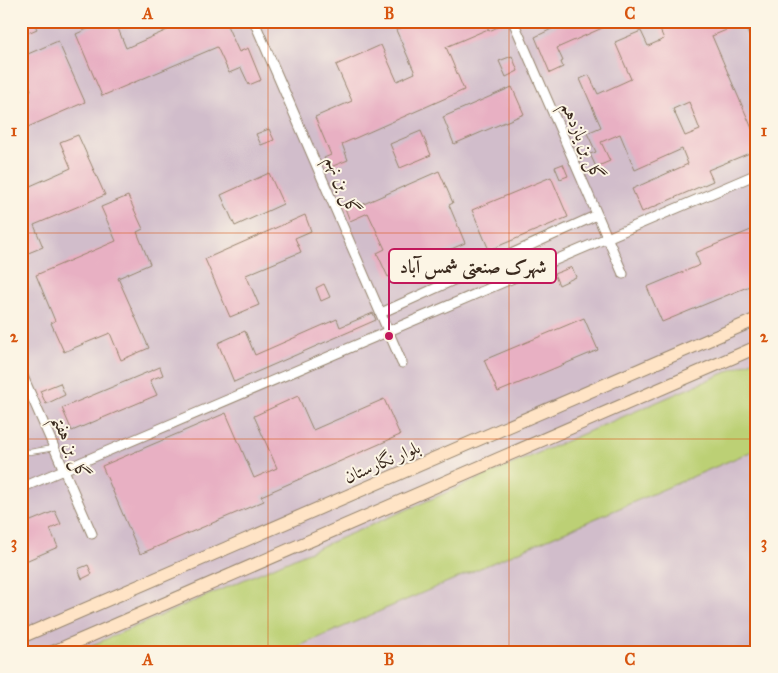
<svg xmlns="http://www.w3.org/2000/svg" width="778" height="673" viewBox="0 0 778 673" font-family="'IM FELL Great Primer',Amiri,serif">
  <rect width="100%" height="100%" fill="#fcf5e5"/>
  <filter id="ink" filterUnits="userSpaceOnUse"><feTurbulence type="fractalNoise" baseFrequency=".02" numOctaves="2"/><feDisplacementMap in="SourceGraphic" scale="10" xChannelSelector="R" yChannelSelector="G"/><feConvolveMatrix kernelMatrix="1 2 1 2 8 2 1 2 1" color-interpolation-filters="sRGB"/></filter>
  <filter id="wash" filterUnits="userSpaceOnUse"><feTurbulence type="fractalNoise" baseFrequency=".0096" numOctaves="4" result="noise"/><feDisplacementMap in="SourceGraphic" scale="20" xChannelSelector="R" yChannelSelector="G"/><feGaussianBlur stdDeviation="1.12" result="paint"/><feColorMatrix in="noise" values="0 0 0 0 0 0 0 0 0 0 0 0 0 0 0 0 0 1.4 0 .05"/><feComposite in="paint" operator="in"/></filter>
  <g filter="url(#wash)">
    <rect width="100%" height="100%" fill="#efdebc"/>
    <rect fill="#d1bdcb" x="21" y="21" width="736" height="631"/>
    <path fill="#bcd074" stroke="#7c7d49" d="M757,359v90l-472,203h-209z"/>
    <g id="blocks">
      <g fill="#e8b0c3" fill-rule="evenodd">
        <path d="M21,21h12l4,8 -16,7z"/>
        <path d="M105,21h10l11,27 62,-27h37l14,31 9,-4 13,32 -12,5 -8,-17 -12,5 -12,-26 -115,49 -26,-62z"/>
        <path d="M417,21h90v2l-18,8 -1,-2 -42,18 18,43 -122,54 6,16 -20,8 -4,-10 7,-3 -16,-38 37,-16 -16,-36 45,-20 16,36 18,-8 -19,-43z"/>
        <path d="M568,21h50l-61,27 6,13 -2,1 2,5 -13,6 -15,-36z"/>
        <path d="M656,21h72l3,7 -19,8 45,104v10l-49,20 5,11 -71,31 -10,-23 56,-25 -6,-15 -47,21 -15,-36 -19,8 9,19 -14,6 -6,-13 6,-2 -9,-19 14,-6 -21,-48 9,-4 9,19 33,-15 -16,-37 26,-11 7,15 16,-7zM689,102l11,28 -15,6 -12,-27z"/>
        <path d="M58,41l27,61 -64,28v-36l10,-4 -10,-22v-11z"/>
        <path d="M512,56l6,15 -12,6 -7,-16z"/>
        <path d="M512,87l12,27 -70,30 -11,-27z"/>
        <path d="M269,129l5,11 -13,5 -5,-11z"/>
        <path d="M421,131l10,24 -31,13 -10,-24z"/>
        <path d="M78,135l27,60 -71,30 9,22 -22,9v-66l50,-22 -11,-26z"/>
        <path d="M563,164l5,12 -8,3 -5,-12z"/>
        <path d="M439,171l14,32 -4,2 16,38 -77,34 -11,-24 8,-4 -17,-36 -18,8 -7,-18 13,-5 3,8z"/>
        <path d="M269,173l14,31 -48,22 -14,-31z"/>
        <path d="M551,177l17,40 -79,33 -17,-40z"/>
        <path d="M128,196l15,33 -6,3 13,32 -32,14 31,70 -28,12 -11,-27 -46,19 -13,-29 4,-2 -19,-46 80,-34 -15,-34z"/>
        <path d="M305,215l6,16 -16,7 6,14 -55,23 13,30 -29,12 -25,-58z"/>
        <path d="M751,230l6,14v39l-95,39 -15,-35 53,-22 -5,-12z"/>
        <path d="M572,267l4,10 -17,8 -5,-11z"/>
        <path d="M324,284l6,13 -9,4 -5,-13z"/>
        <path d="M373,313l3,7 -142,62 -16,-39 27,-12 10,24 82,-36 3,8z"/>
        <path d="M584,318l14,32 -100,42 -14,-32z"/>
        <path d="M160,367l3,8 -13,5 7,15 -85,36 -10,-23z"/>
        <path d="M60,383l5,12 -19,9 -6,-13z"/>
        <path d="M298,396l15,34 71,-31 16,36 -139,61 3,5 -124,53 -38,-88 124,-53 28,65 23,-10 -23,-52z"/>
        <path d="M55,511l6,13 -11,5 8,18 -37,16v-38z"/>
        <path d="M88,565l4,9 -10,5 -4,-10z"/>
      </g>
    </g>
  </g>
  <g filter="url(#ink)">
    <use href="#blocks" fill-opacity="0" stroke="#95846d" stroke-width="1"/>
    <g fill="none" stroke-linecap="round" stroke-linejoin="round">
      <g stroke="#95846d" stroke-width="6">
        <path id="lane" d="M21,451l9,1 24,-4"/>
      </g>
      <g stroke="#95846d" stroke-width="11">
        <g id="street">
          <path d="M254,21l148,342"/>
          <path d="M513,21l110,253"/>
          <path d="M748,21l9,20"/>
          <path d="M381,313l216,-98"/>
          <path d="M21,372l71,162"/>
          <path d="M21,488l736,-314"/>
        </g>
      </g>
      <g stroke="#95846d" stroke-width="14">
        <g id="secondary">
          <path d="M21,637l736,-318"/>
          <path d="M53,652l704,-305"/>
        </g>
      </g>
      <use href="#lane" stroke="#fff" stroke-width="4.5"/>
      <use href="#street" stroke="#fff" stroke-width="9"/>
      <use href="#secondary" stroke="#ffe4c6" stroke-width="12"/>
    </g>
  </g>
  <path fill="none" stroke="#d7540e" stroke-width="1" stroke-opacity="0.55" d="M268,21v631M509,21v631M21,233h736M21,439h736"/>
  <g text-anchor="middle" stroke-width="4" stroke-linejoin="round" paint-order="stroke">
    <g font-size="18" fill="#3b2a1e" stroke="#fcf5e5">
      <text transform="translate(583 141) rotate(67)" y="6">گل بن یازدهم</text>
      <text transform="translate(343 185) rotate(67)" y="6">گل بن نهم</text>
      <text transform="translate(71 447) rotate(66)" y="6">گل بن هفتم</text>
      <text transform="translate(382 462) rotate(-23)" y="6">بلوار نگارستان</text>
    </g>
  </g>
  <path fill="none" stroke="#c2185b" stroke-width="2" d="M389 336L389 266"/>
  <circle fill="#c2185b" stroke="#fcf5e5" stroke-width="2" cx="389" cy="336" r="5"/>
  <rect fill="#fcf5e5" stroke="#c2185b" stroke-width="2" x="389" y="249" width="167" height="34" rx="5"/>
  <g font-size="19" text-anchor="middle" font-weight="bold" fill="#3b2a1e">
    <text x="473" y="273">شهرک صنعتی شمس آباد</text>
  </g>
  <rect width="778" height="673" fill="none" stroke="#fcf5e5" stroke-width="55"/>
  <rect x="28" y="28" width="722" height="618" fill="none" stroke="#d7540e" stroke-width="2"/>
  <g font-size="16" text-anchor="middle" font-weight="bold" fill="#d7540e">
    <text x="148" y="19">A</text>
    <text x="389" y="19">B</text>
    <text x="630" y="19">C</text>
    <text x="14" y="136">1</text>
    <text x="764" y="136">1</text>
    <text x="14" y="342">2</text>
    <text x="764" y="342">2</text>
    <text x="14" y="548">3</text>
    <text x="764" y="548">3</text>
    <text x="148" y="665">A</text>
    <text x="389" y="665">B</text>
    <text x="630" y="665">C</text>
  </g>
</svg>
